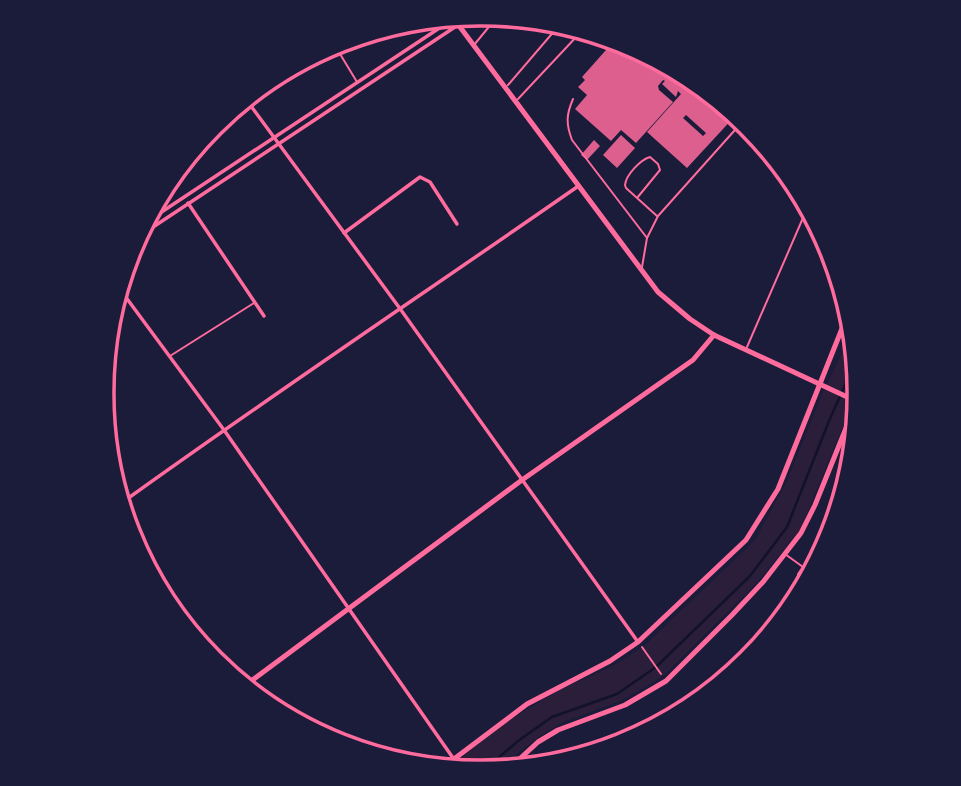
<svg xmlns="http://www.w3.org/2000/svg" width="961" height="786" viewBox="0 0 961 786" font-family="'Nunito Sans',sans-serif">
  <rect width="100%" height="100%" fill="#1b1b3a"/>
  <path fill="#2a1e3b" d="M849,339l9,46 -7,22 -51,123 -46,56 -91,90 -26,16 -19,10 -52,19 -22,12 -45,35 -19,4 -29,-6 55,-44 53,-32 52,-23 32,-20 112,-107 32,-59 35,-87z"/>
  <g fill="none" stroke-linecap="round" stroke-linejoin="round">
    <path stroke="#12122b" stroke-width="2.5" d="M483,771l35,-30 34,-24 65,-23 39,-27 94,-91 37,-49 42,-106 25,-56"/>
  </g>
  <g fill="#dd5f8e" fill-rule="evenodd">
    <path d="M614,41l12,2 61,41 1,3 1,-2 46,31 -48,52 -40,-36 34,-38 -3,-3 -2,6 -14,-13 3,-3 -2,-1 -5,6 1,4 14,12 -37,41 -15,-13 -10,11 -36,-32 12,-14 -9,-8 7,-7 -3,-3zM686,115l20,18 -3,3 -20,-18z"/>
    <path d="M621,135l14,13 -18,20 -14,-13z"/>
    <path d="M594,140l6,6 -13,14 -6,-5z"/>
  </g>
  <g fill="none" stroke-linecap="round" stroke-linejoin="round">
    <path stroke="#ff6b9d" stroke-width="2" d="M642,647l19,27"/>
    <g stroke="#ff6b9d" stroke-width="2">
      <path d="M334,44l23,38"/>
      <path d="M474,45l23,-28"/>
      <path d="M508,85l48,-56"/>
      <path d="M518,99l61,-65"/>
      <path d="M573,99c-7,16 -7,25 -1,41l75,98"/>
      <path d="M637,198l23,-28 -2,-6 -8,-7c-10,3 -24,18 -25,28l1,3 31,28"/>
      <path d="M642,267l5,-29 11,-22 85,-95"/>
      <path d="M747,347l59,-136"/>
      <path d="M170,356l84,-53"/>
      <path d="M785,554l18,13"/>
      <path d="M798,574l17,-23 19,-37"/>
    </g>
    <g stroke="#ff6b9d" stroke-width="3.5">
      <path d="M248,102l153,208 237,332"/>
      <path d="M188,203l76,113"/>
      <path d="M148,221l305,-202"/>
      <path d="M344,233l76,-56 10,5 27,42"/>
      <path d="M138,237l320,-212"/>
      <path d="M122,292l102,138 236,338"/>
      <path d="M123,502c150,-108 303,-210 454,-315"/>
    </g>
    <g stroke="#ff6b9d" stroke-width="5">
      <path d="M454,19l204,273 32,27 24,16 144,67"/>
      <path d="M247,684l275,-204 171,-120 21,-25"/>
      <path d="M446,765l81,-61 83,-43 28,-19 108,-102 32,-51 67,-168"/>
      <path d="M512,766l26,-24 20,-12 67,-25 41,-24 66,-66 31,-33 38,-49 14,-28 44,-109"/>
    </g>
  </g>
  <path d="M0 0H961V786H0ZM480 26H481A366 366 0 0 1 847 392V394A366 366 0 0 1 481 760H480A366 366 0 0 1 114 394V392A366 366 0 0 1 480 26Z" fill="#1b1b3a" fill-rule="evenodd"/>
  <path fill="none" stroke="#ff6b9d" stroke-width="3.5" d="M480 26H481A366 366 0 0 1 847 392V394A366 366 0 0 1 481 760H480A366 366 0 0 1 114 394V392A366 366 0 0 1 480 26Z"/>
</svg>
